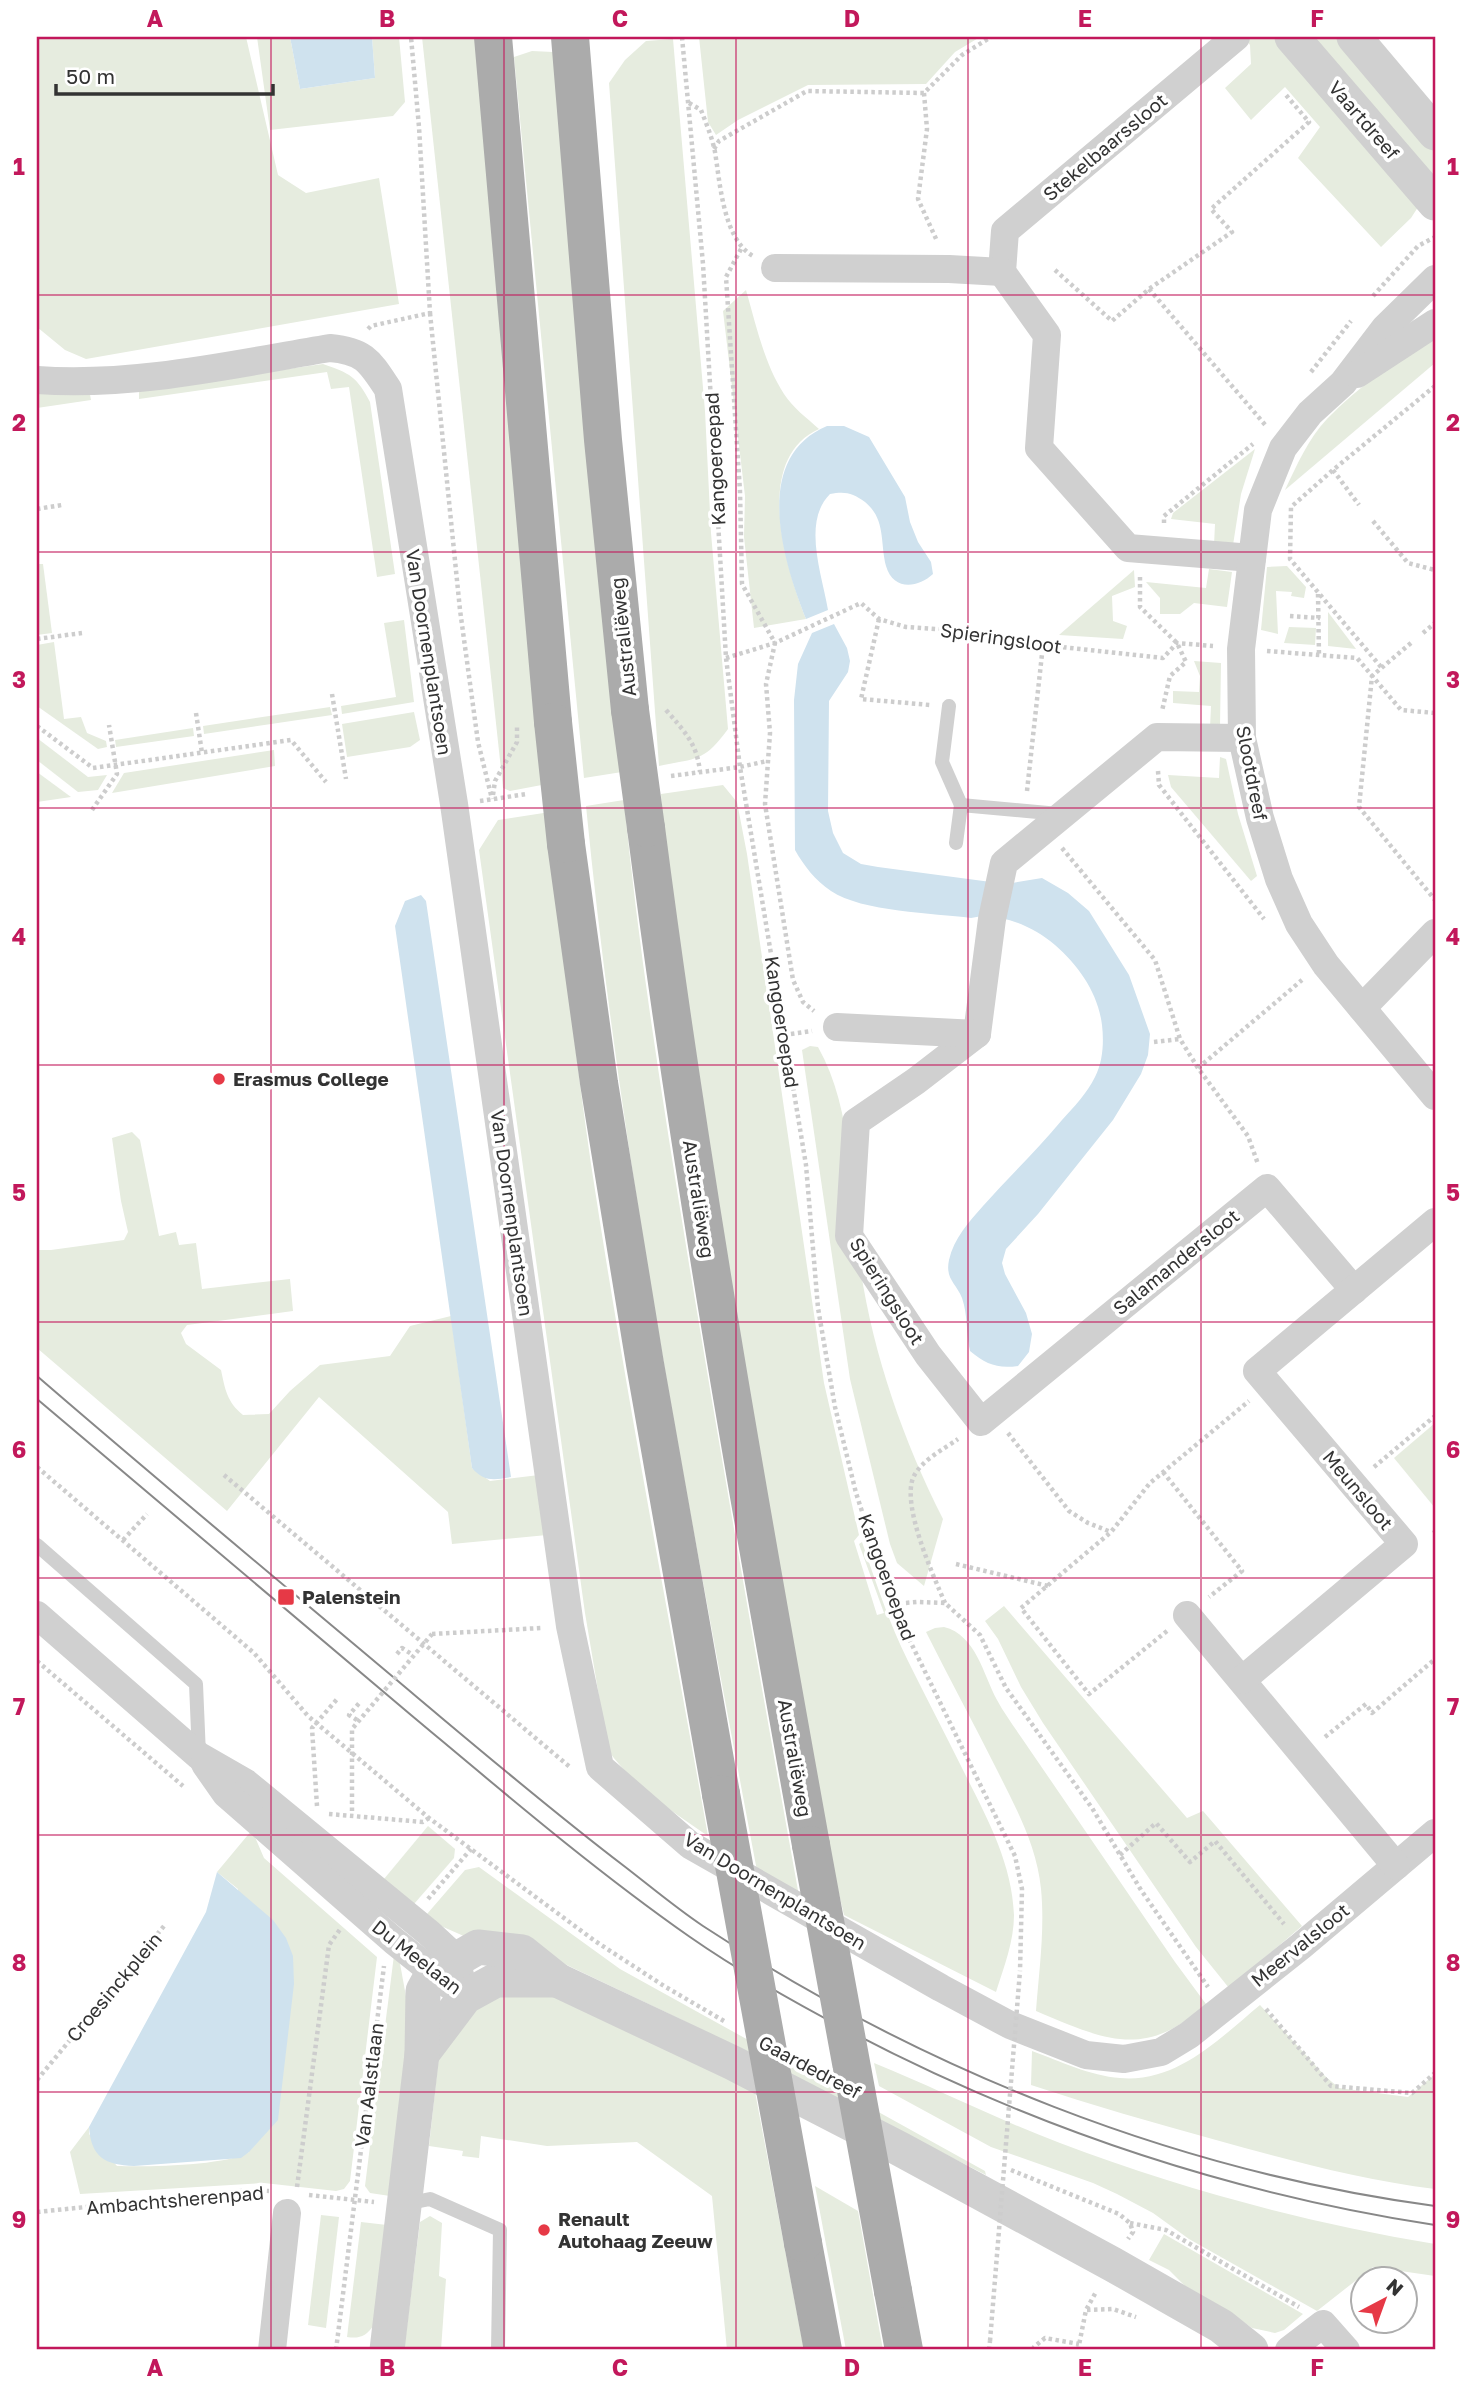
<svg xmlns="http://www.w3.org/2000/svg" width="1472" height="2387" viewBox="0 0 1472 2387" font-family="'Golos Text',sans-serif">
  <rect width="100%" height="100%" fill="#fff"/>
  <g fill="#e6ecdf">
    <path d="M37,37h209l32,138 28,18 73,-15 20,126 -313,55 -21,-9 -28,-23z"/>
    <path d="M257,37h33l10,52 75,-11 -3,-41h27l6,65 -12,14 -123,14z"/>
    <path d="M422,37h54l71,747 -37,7 -7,-3z"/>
    <path d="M699,37h281l-25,15 -29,32 -118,1 -70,35 -22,15 -8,-13z"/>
    <path d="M1244,37h35l141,167 -9,14 -30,29 -83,-89 22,-31 -35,-40 -34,33 -26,-32 26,-24 -1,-19z"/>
    <path d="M1305,37h30l54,51 46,56v47z"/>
    <path d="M673,39l32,372 6,122 17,196c-24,33 -31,29 -69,37l-50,-683 16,-23 21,-19z"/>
    <path d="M532,51l21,1 69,720 -38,6 -70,-721z"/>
    <path d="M746,290c10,35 18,73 38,104 9,14 23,24 35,35 -67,30 -33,139 -13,190l-52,9 -10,-91 1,-41 -22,-185z"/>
    <path d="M1435,334v29l-150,127c12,-25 23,-51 42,-71 31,-33 72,-59 108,-85z"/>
    <path d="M323,364c27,9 34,13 47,38l25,172 -18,3 -28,-190 -18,2 -4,-17 -188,27v-9z"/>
    <path d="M89,389l2,11 -54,8v-15z"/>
    <path d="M1255,449l-14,45 -8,51h-19l1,-21 -44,-5 2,-6z"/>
    <path d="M37,564h6l9,69 -15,2z"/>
    <path d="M1287,566l19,21 -2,11 -13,-2 1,-4 -16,-1 2,43 -17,-4 6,-63z"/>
    <path d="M1209,569l23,3 -5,35 -33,-4 -14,11h-20v-16l-14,-16 60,6z"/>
    <path d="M1134,570l1,17 -23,9 1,25 14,5 -4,13 -64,-4z"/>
    <path d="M1328,612l28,37 -28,-3z"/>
    <path d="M404,620l10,82 -72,12 -1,-8 55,-9 -12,-74z"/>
    <path d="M1289,627l27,1 -1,17 -31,-2z"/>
    <path d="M54,642l10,77 17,-2 6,16 19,8 1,6 -9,2 -61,-43v-61z"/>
    <path d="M1194,661l27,2 -1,63 -10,2 1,-22 -38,-3v-12l26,1 1,-16z"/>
    <path d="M330,707l2,8 -128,19 -1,-8z"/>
    <path d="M414,712l6,28 -10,7 -63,10 -5,-33z"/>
    <path d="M193,728l1,8 -78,11 -1,-7z"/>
    <path d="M37,738l51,39 19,-2 -9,15 -20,2 -41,-32z"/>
    <path d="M274,750l1,16 -163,27 12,-20z"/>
    <path d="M1220,757l6,2 12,55 19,62 -6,5 -80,-94 -3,-12 51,3z"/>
    <path d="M37,772l34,25 -34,5z"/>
    <path d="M723,785l14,17 10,52 77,529 35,152 -5,6 23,74 7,-2 -25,-69 3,-2c14,40 27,81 46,119 18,36 37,73 55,109 23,46 49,92 51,145 0,26 -10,52 -18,77l-152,-77 -14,-60 -81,-452 -86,-567 -2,-42z"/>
    <path d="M624,800c15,156 40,310 65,464 35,211 72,421 110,632l-42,-25c-66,-353 -136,-707 -171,-1065z"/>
    <path d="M550,812c11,117 24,235 41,352 34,225 77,449 117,672 -35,-24 -75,-50 -100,-86l-23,-137 -106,-763 19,-30z"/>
    <path d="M810,1046l8,1c37,66 31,146 42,219 13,88 43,174 83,253l-19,67 -27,-23 -7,-19 -40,-165 -48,-329z"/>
    <path d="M132,1132l8,8 19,96 17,-4 3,13 17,-2 6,46 88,-10 3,32 -106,14 -6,8 5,11 35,26c4,19 6,32 22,45l26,-1 21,-23 30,-26 70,-9 20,-30 41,-10 21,152 18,13 49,-6 8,60 -95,9 -4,-32 -129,-115 -92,114 -190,-163v-98h14l73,-10 4,-8 -7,-31 -9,-63z"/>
    <path d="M1435,1423v85l-41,-50z"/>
    <path d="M1004,1606l183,212 16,-7 99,115 -73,62 -33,-41 -153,-224 -22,-36 -23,-48 -13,-18z"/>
    <path d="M944,1627c32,8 39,47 53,73 7,13 16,25 24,37l154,225 31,42c-61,57 -103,35 -170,7 3,-40 9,-82 5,-122 -4,-43 -25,-81 -44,-119 -23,-46 -48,-92 -71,-138l9,-4z"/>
    <path d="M428,1826l27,23 -1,9 -40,46 -30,-25z"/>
    <path d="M252,1830l12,28 113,99 -27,224 -6,8 -8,2 -72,-8 -184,11 -10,-42 19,-25v7l28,32c30,1 108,0 132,-14l-11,-263 -21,-17z"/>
    <path d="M479,1867l141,102 365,202 1,4 -306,-156 -172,-82h-42l-25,-11 -14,-12 38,-44z"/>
    <path d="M394,1955l5,3 12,66 -21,172 -20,-3 -5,-7z"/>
    <path d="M497,1995h54l204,97 49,258h-77l-15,-154 -75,-54 -90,4 -66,-10 -2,22 -17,-2 1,-5 -34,-5 10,-91 23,-38z"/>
    <path d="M1260,2005l65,71 14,12 69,9 27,-23v115c-74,-9 -147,-29 -219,-49 -62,-17 -124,-35 -185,-55l1,-34c28,10 58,25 88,27 57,5 99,-39 140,-73z"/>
    <path d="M874,2063c62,25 122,56 186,80 122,46 247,80 375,101v32l-62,-9 -56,44 -128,-72 -36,-26 -36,-19 -24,-11 -102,-36 -112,-61z"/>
    <path d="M815,2186l43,25 25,139h-37z"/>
    <path d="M321,2215l18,2 -13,111 -18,-3z"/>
    <path d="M430,2216l12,7 -3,53 7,3 -5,71h-37l16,-128z"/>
    <path d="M361,2222l26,3 -13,100c-8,11 -14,14 -27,12z"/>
    <path d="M1164,2234l139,80 -19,16 -9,3 -23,-5 -30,-21 -37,-21 -16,-16 -20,-10z"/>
  </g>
  <g fill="#cfe2ee">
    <path d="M290,37h82l3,41 -75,11z"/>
    <path d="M827,426h17l25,11 36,60 5,25 8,20 13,20 2,12c-15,14 -40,17 -47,-8 -6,-23 0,-47 -21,-64 -12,-9 -20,-11 -35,-8 -28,28 -8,80 -2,116l-22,9c-23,-58 -55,-161 21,-193z"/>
    <path d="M834,624l13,24 3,13 -2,11 -19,29 -1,110 5,22 10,20 18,11 17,3 128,17 36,-6 26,15 21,18 40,64 21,59 -2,21 -7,19 -28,46 -75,94 -32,35 -4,14 3,11 21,39 6,21 -3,18 -11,14c-21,3 -32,-2 -48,-15 -4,-17 -2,-36 -8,-53 -6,-15 -17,-19 -13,-38 5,-22 20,-38 34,-54 26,-29 54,-56 79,-86 12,-13 25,-27 33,-43 8,-15 9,-35 7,-52 -4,-32 -23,-59 -47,-80 -22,-19 -55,-33 -84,-27 -37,-5 -109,-6 -140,-27 -16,-11 -27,-25 -36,-41l-1,-150 4,-36 14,-31z"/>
    <path d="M421,895l5,6 85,576c-17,3 -27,5 -39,-9l-77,-542 10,-25z"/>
    <path d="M217,1872l56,48 13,18 7,18 1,28 -16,136 -29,32 -8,6 -107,8c-29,-1 -43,-9 -45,-39l117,-215z"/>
  </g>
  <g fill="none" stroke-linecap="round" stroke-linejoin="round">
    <g stroke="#cdcdcd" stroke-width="4.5" stroke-dasharray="3.5 3.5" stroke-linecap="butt">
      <path d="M682,37l21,227 23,394 14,109 66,398 12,143 17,99 21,86 36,111 123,252 7,33 -2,82"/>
      <path d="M924,93l3,36 -9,70 19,42"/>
      <path d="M689,103l12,7c5,13 11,27 14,42 5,30 8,87 38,104"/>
      <path d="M714,149l5,-8 88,-50 117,2 38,-38 29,-18"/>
      <path d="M741,249l-15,28 14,214 2,93 33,59 -9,41 4,49 -5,71 28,176 10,22 11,9"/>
      <path d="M1055,270l57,51 37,-32 83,-57 -21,-23 98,-87 -23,-27"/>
      <path d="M1149,289l118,138"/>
      <path d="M1373,296l45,-50 17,-9"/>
      <path d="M430,313l30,297 18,132 14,57"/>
      <path d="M368,329l3,-3 59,-13 -11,-186 -8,-90"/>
      <path d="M1311,372l40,-51"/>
      <path d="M1333,470l26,35"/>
      <path d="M37,509l25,-4"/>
      <path d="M1373,521l35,42 27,7"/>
      <path d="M1164,523v-7l89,-72"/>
      <path d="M1140,577v30l37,36 9,19 -16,14 -8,35"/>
      <path d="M1318,594l1,61"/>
      <path d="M1290,616l30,2"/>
      <path d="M879,619l-18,80 69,6"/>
      <path d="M1423,633l12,-10"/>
      <path d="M37,639l45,-6"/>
      <path d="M1411,643l-39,33 -13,131 76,93"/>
      <path d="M1267,651l90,7 44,52 34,3"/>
      <path d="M726,658l49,-15 86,-40 18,16 27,8 72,5 65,13 120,13 14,-15 36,3"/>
      <path d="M1381,667l-91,-108 1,-52 42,-37 102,-84"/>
      <path d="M332,694l14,85"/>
      <path d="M666,710c18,21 31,33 34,62"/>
      <path d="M196,713l6,40"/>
      <path d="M37,726l56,42 198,-28 35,42"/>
      <path d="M1158,771l1,14 105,134"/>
      <path d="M671,776l69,-9 27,-6"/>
      <path d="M1027,791l16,-146"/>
      <path d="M493,795l2,-14 22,-39v-17"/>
      <path d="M480,801l47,-7"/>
      <path d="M92,810l25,-36 -8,-49"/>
      <path d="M1062,848l93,112 25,79 18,29 50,68 10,28"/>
      <path d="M784,1035l28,-4"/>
      <path d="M1154,1042l26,-3"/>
      <path d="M1198,1068l104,-88"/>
      <path d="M1008,1433l61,78 19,12 23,9"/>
      <path d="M37,1467l217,186 54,63 121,102 166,123 69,45 60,35"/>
      <path d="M1374,1467l61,-51"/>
      <path d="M1163,1472l79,99 -33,26"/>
      <path d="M224,1475l347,293"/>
      <path d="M1434,1533l1,-2"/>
      <path d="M123,1540l24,-26"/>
      <path d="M956,1564l92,22"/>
      <path d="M945,1603c-12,-28 -43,-96 -32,-125 7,-17 31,-29 45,-39"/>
      <path d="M892,1604l25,-2 28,1 35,32 26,53 86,120 49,82 67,97"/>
      <path d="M1167,1631l-78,63 -68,-86 90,-76 39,-49 99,-82"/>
      <path d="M432,1634l109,-6"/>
      <path d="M397,1654l5,-6 11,7"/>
      <path d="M37,1661l146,125"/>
      <path d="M357,1720l-8,-5 12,-14"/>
      <path d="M1325,1737l41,-33 6,9 63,-54"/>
      <path d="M317,1806l-5,-78 26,-30"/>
      <path d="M329,1814l94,8 6,-4"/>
      <path d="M1120,1855l36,-32 34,39 25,-21 69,83"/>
      <path d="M428,1899l43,-50"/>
      <path d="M1266,2009l65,77 81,7 23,-20"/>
      <path d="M37,2080l127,-154"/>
      <path d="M1011,2170l108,44 11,9 3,9 -5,7"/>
      <path d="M297,2187l32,-242 12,-17"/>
      <path d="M309,2195l65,7"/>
      <path d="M37,2212l215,-22 17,1"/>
      <path d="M1130,2223l36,7 133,77"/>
      <path d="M1087,2310l26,-1 23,8"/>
      <path d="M336,2350l48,-384"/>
      <path d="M989,2350l1,-9"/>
      <path d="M1033,2350l1,-3 11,-9 34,6"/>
      <path d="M1078,2350l8,-40 10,-18"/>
    </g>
    <g stroke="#d0d0d0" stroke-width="14">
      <path d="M949,706l-7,56 19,43"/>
      <path d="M956,843l5,-38 98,9"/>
      <path d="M37,1545l159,139 3,71"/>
      <path d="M405,2204l25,-5 70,31 -2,120"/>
    </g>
    <g stroke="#d0d0d0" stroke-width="28">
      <path d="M1236,37l-231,194 -3,41 45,63 -8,113 89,100 124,10"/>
      <path d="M775,268l174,1 53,3"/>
      <path d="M1435,279l-50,49 -42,55 -33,30 -27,35 -25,62 -17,139 1,89 18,80 19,61 20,45 27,41 109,131"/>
      <path d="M1357,374l78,-51"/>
      <path d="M37,380c98,7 197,-16 293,-32 35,3 40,14 58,41l66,415 116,822 30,141 90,78 251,143 69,37 76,30 38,4 37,-7 28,-17 112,-89 134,-113"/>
      <path d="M1242,738l-85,-1 -153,126 -12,56 -15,115 -61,47 -60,41 -7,114 79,119 53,67 286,-234 87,102"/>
      <path d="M1362,1008l73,-75"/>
      <path d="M837,1027l140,7"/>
      <path d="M37,1615l162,141 47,27 183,150 27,25 9,39"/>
      <path d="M1187,1615l209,251"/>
      <path d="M1242,1680l162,-136 -147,-173 178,-149"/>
      <path d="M205,1764l21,30 168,147 55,44"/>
      <path d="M272,2350l15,-137"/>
      <path d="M1289,2350l34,-26 23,26"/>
    </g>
    <g stroke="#d0d0d0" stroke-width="35">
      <path d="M1292,37l143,166"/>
      <path d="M1354,37l81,96"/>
      <path d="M422,2054l43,-57 31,-17h61"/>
      <path d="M387,2350l35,-296 1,-63 10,-18 45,-26 44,5 35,28 176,83 167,86 212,115 109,62 30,24"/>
    </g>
    <g stroke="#ababab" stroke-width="38">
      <path d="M493,37l60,685"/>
      <path d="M570,37l33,403 27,270"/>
      <path d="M646,828c44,341 104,679 165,1017"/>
      <path d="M566,844l33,239 46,281 76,430"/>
      <path d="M803,2243l20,107"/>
      <path d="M893,2291l11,59"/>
    </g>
    <g stroke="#888" stroke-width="2">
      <path d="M37,1376c126,109 254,215 381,322 68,57 135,114 206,168 26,20 52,42 79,60 220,144 472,245 732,280"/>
      <path d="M37,1399c124,106 249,211 374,316 91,76 182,154 279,222 50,35 104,65 157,93 186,98 380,163 588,195"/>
    </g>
    <g stroke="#cdcdcd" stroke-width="4.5" stroke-dasharray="3.5 3.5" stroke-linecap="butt">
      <path d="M352,1811v-82l80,-95"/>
      <path d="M990,2341l30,-370"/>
    </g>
    <g stroke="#ababab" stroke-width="38">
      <path d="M630,710l16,118"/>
      <path d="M553,722l13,122"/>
      <path d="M721,1794l82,449"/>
      <path d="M811,1845l82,446"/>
    </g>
  </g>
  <path fill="none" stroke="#c2185b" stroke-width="2" stroke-opacity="0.55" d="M271,37v2313M504,37v2313M736,37v2313M968,37v2313M1201,37v2313M37,295h1398M37,552h1398M37,808h1398M37,1065h1398M37,1322h1398M37,1578h1398M37,1835h1398M37,2092h1398"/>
  <g fill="#e63946" stroke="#fff" stroke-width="2.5">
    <circle cx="219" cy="1079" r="7"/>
    <rect x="277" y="1588" width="18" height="18" rx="3.5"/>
    <circle cx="544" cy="2230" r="7"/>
  </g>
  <g text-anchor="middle" stroke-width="7" stroke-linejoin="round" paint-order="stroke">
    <g font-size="19" fill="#333" stroke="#fff">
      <text transform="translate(1364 120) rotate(49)" y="7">Vaartdreef</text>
      <text transform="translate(1105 147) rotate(-40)" y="7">Stekelbaarssloot</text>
      <text transform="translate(715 459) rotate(-93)" y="7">Kangoeroepad</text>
      <text transform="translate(623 637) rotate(-96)" y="7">Australiëweg</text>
      <text transform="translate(1001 638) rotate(8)" y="7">Spieringsloot</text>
      <text transform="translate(429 652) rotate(81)" y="7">Van Doornenplantsoen</text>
      <text transform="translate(1252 773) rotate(79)" y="7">Slootdreef</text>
      <text transform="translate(782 1022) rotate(81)" y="7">Kangoeroepad</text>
      <text transform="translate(699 1199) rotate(81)" y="7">Australiëweg</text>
      <text transform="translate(512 1213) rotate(82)" y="7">Van Doornenplantsoen</text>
      <text transform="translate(1176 1262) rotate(-39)" y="7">Salamandersloot</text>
      <text transform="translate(887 1291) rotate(58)" y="7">Spieringsloot</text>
      <text transform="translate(1358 1490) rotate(50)" y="7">Meunsloot</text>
      <text transform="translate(887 1577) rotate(70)" y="7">Kangoeroepad</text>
      <text transform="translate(795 1758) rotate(80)" y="7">Australiëweg</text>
      <text transform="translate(775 1891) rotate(31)" y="7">Van Doornenplantsoen</text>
      <text transform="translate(1300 1945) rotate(-39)" y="7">Meervalsloot</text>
      <text transform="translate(417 1957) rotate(38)" y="7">Du Meelaan</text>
      <text transform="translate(114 1987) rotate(-50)" y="7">Croesinckplein</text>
      <text transform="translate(810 2067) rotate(28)" y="7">Gaardedreef</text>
      <text transform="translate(369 2085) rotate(-83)" y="7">Van Aalstlaan</text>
      <text transform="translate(175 2200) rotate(-5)" y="7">Ambachtsherenpad</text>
    </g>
    <g font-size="19" font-weight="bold" fill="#333" stroke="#fff" text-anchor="start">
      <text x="233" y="1086">Erasmus College</text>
      <text x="302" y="1604">Palenstein</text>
      <text x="558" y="2226">Renault<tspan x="558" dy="22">Autohaag Zeeuw</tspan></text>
    </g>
  </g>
  <rect width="1472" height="2387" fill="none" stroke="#ffffff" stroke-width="77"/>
  <g transform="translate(1384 2300) rotate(41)"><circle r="33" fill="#ffffff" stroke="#adadad" stroke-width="2"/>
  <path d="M0-5L12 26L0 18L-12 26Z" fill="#e63946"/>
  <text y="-10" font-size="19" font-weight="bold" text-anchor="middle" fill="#333333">N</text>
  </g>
  <path d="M56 84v10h217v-10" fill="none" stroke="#333333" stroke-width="3.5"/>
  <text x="66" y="84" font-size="21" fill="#333333" stroke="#ffffff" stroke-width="5" paint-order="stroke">50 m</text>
  <rect x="38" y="38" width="1396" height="2310" fill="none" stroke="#c2185b" stroke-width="2.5"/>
  <g font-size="23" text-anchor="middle" font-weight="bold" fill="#c2185b">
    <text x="155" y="27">A</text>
    <text x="387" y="27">B</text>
    <text x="620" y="27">C</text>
    <text x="852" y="27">D</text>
    <text x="1085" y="27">E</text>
    <text x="1317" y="27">F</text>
    <text x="19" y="175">1</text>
    <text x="1453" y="175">1</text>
    <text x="19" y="431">2</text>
    <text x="1453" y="431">2</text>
    <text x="19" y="688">3</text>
    <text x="1453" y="688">3</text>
    <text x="19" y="945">4</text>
    <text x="1453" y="945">4</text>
    <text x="19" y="1201">5</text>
    <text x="1453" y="1201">5</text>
    <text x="19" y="1458">6</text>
    <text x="1453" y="1458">6</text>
    <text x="19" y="1715">7</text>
    <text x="1453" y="1715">7</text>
    <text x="19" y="1971">8</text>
    <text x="1453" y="1971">8</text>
    <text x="19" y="2228">9</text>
    <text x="1453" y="2228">9</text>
    <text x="155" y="2376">A</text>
    <text x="387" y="2376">B</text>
    <text x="620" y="2376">C</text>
    <text x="852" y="2376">D</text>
    <text x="1085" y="2376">E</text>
    <text x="1317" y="2376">F</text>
  </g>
</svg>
